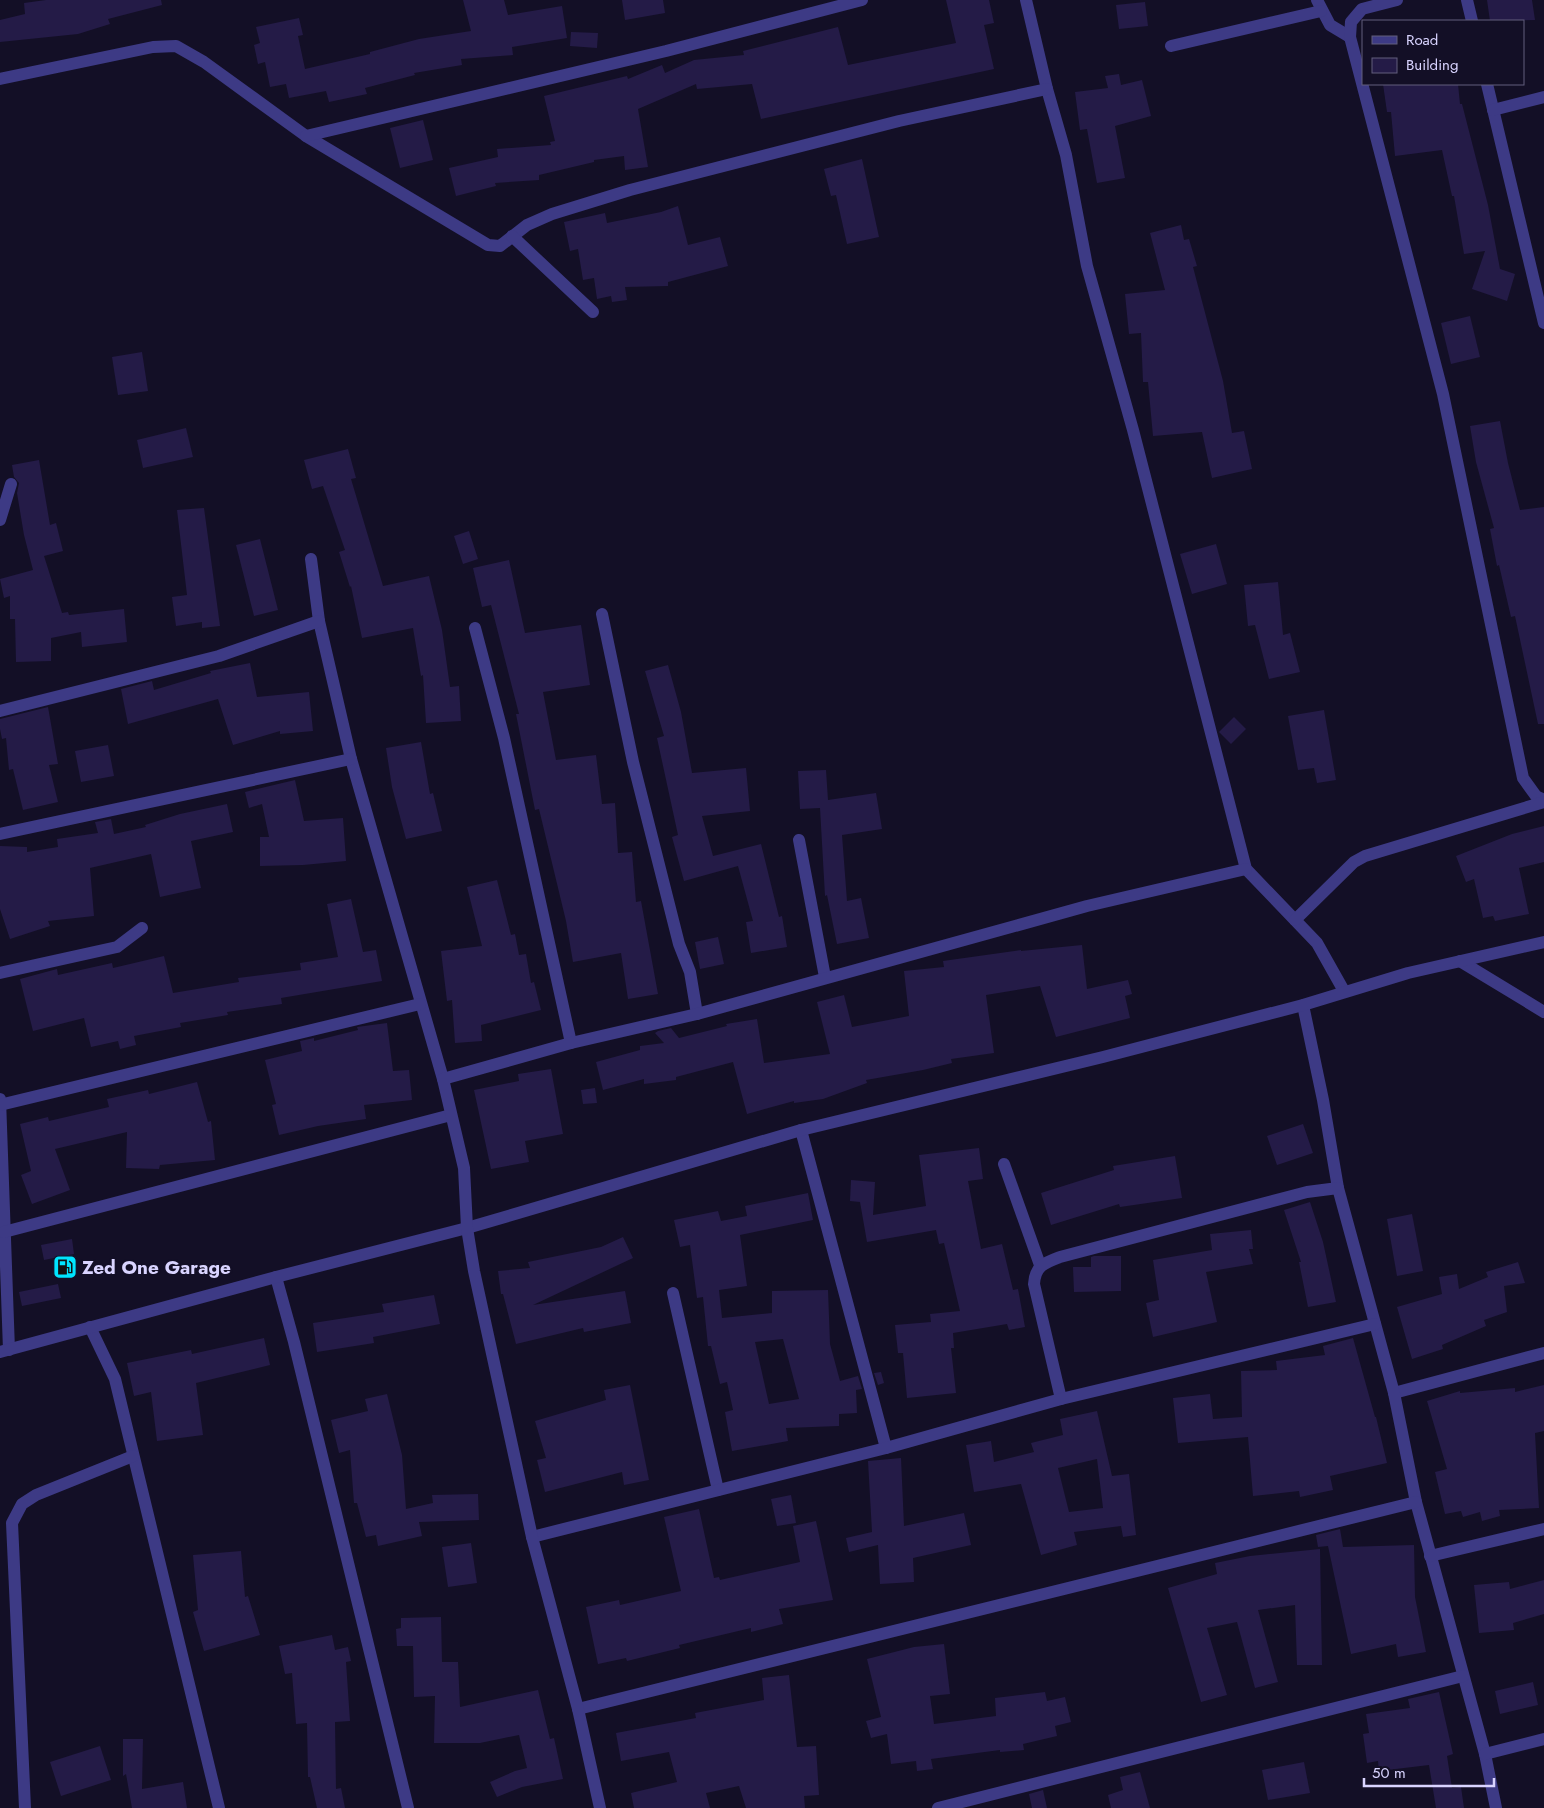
<svg xmlns="http://www.w3.org/2000/svg" width="1544" height="1808" viewBox="0 0 1544 1808" font-family="Jost,sans-serif">
  <rect width="100%" height="100%" fill="#130f26"/>
  <g fill="#241b47" fill-rule="evenodd">
    <path d="M46,0h115l1,5 -54,14 2,5 -32,10 -78,8v-22l25,-6 -1,-11z"/>
    <path d="M463,0h41l4,15 54,-9 5,32 -55,9 1,8 -52,4 1,6 -48,8 1,2 -50,13 2,6 -38,8 -3,-11 -37,7 -3,-14 -16,3 -5,-25 -7,2 -4,-19 6,-2 -4,-16 43,-9 4,17 -5,1 7,33 65,-15v-2l49,-13 52,-8z"/>
    <path d="M622,0h41l2,13 -40,7z"/>
    <path d="M946,0h43l5,23 -10,2 10,44 -233,50 -9,-35 -55,5 -1,-5 -58,25 10,58 -23,3 -1,-14 -30,4v2l-55,13v5l-44,3 1,3 -40,10 -7,-28 49,-11 -1,-8 54,-4 -1,-3 5,-1 -11,-45 83,-20 1,3 34,-14 3,8 29,-13 50,-5 -1,-4 95,-24 10,38 108,-22z"/>
    <path d="M1487,0h45l3,20 -45,1z"/>
    <path d="M1145,2l3,24 -29,3 -3,-24z"/>
    <path d="M571,32l27,1 -1,15 -27,-2z"/>
    <path d="M1119,74l2,11 21,-5 9,36 -36,10 10,52 -28,5 -10,-54 -7,1 -5,-38 33,-4 -3,-12z"/>
    <path d="M1383,84h75l2,20h2l26,101 12,64 15,5 -8,27 -35,-12 13,-38 -21,3 -10,-58h-2l-10,-46 -47,6 -4,-44h-4z"/>
    <path d="M423,120l10,40 -33,8 -10,-40z"/>
    <path d="M862,159l17,78 -32,7 -11,-49 -5,1 -7,-27z"/>
    <path d="M678,206l10,39 32,-8 8,29 -60,16v4l-43,1 2,13 -15,2 -1,-6 -14,3 -3,-21 -11,2 -5,-31 -8,2 -6,-29 41,-9 2,10 54,-11z"/>
    <path d="M1181,225l3,15 5,-1 8,27 -4,1 30,114 9,52 12,-2 8,38 -40,9 -10,-46 -49,4 -5,-54h-5l-2,-49 -12,1 -4,-40 40,-4 -15,-57z"/>
    <path d="M1470,316l10,41 -29,7 -10,-41z"/>
    <path d="M142,352l6,39 -30,4 -6,-38z"/>
    <path d="M1500,421l8,42 12,47 24,-3v217h-6l-23,-108 -4,1 -12,-52 -2,1 -7,-37 4,-1 -18,-66 -6,-36z"/>
    <path d="M186,428l7,29 -50,11 -6,-28z"/>
    <path d="M348,449l8,29 -5,1 32,107 46,-10 13,54 8,57 9,-1 2,35 -35,2 -3,-48 -2,1 -8,-48 -51,10 -11,-52 -1,1 -11,-35 6,-2 -22,-64 -11,3 -8,-29z"/>
    <path d="M39,460l11,65 6,-2 7,28 -19,5 18,57 6,-1 1,3 55,-6 3,33 -45,5 -1,-15 -30,6v23l-35,1 -1,-43h-5v-23l-6,2 -4,-19 33,-9 -9,-35 -7,-42 2,-10 -5,-6 -2,-12z"/>
    <path d="M204,508l16,118 -18,2v-6l-26,4 -4,-29 15,-2 -10,-85z"/>
    <path d="M469,531l9,28 -15,5 -9,-28z"/>
    <path d="M260,539l18,71 -24,6 -18,-71z"/>
    <path d="M1216,544l11,40 -35,10 -12,-40z"/>
    <path d="M509,560l16,73 56,-8 9,60 -47,7 13,68 40,-5 6,49 13,-1 3,50 14,-1 4,50 5,-1 17,93 -30,5 -7,-46 -48,9 -7,-41 -27,-112 -4,1 -19,-96h3l-28,-109 -9,2 -9,-39z"/>
    <path d="M1278,582l5,53 7,-2 10,39 -31,7 -14,-54 -7,1 -4,-41z"/>
    <path d="M250,663l7,34 52,-5 4,39 -33,3v-3l-47,14 -15,-46 -90,25 -7,-35 31,-8 2,9 57,-17 -1,-2z"/>
    <path d="M668,665l13,47 11,61 54,-5 4,43 -48,5 11,40 48,-12 18,73 3,-1 5,31 -36,6 -5,-31 7,-1 -15,-55 -54,15 -12,-44 6,-2 -21,-97 7,-2 -19,-65z"/>
    <path d="M48,707l10,57 -9,1 9,37 -35,8 -10,-41 -4,1 -3,-32 -4,1 -2,-10v-10z"/>
    <path d="M1324,710l12,70 -19,3 -3,-15 -16,2 -10,-54z"/>
    <path d="M1234,717l12,12 -15,15 -12,-12z"/>
    <path d="M421,742l9,52 3,-1 9,38 -36,8 -14,-52 -6,-39z"/>
    <path d="M108,745l6,31 -33,6 -6,-31z"/>
    <path d="M826,770l2,30 48,-7 6,36 -40,6 5,66 14,-3 8,40 -32,6 -10,-49 -2,1 -5,-88 -20,1 -2,-38z"/>
    <path d="M295,780l9,41 39,-3 3,43 -43,4 -43,1v-29h9l-7,-33 -13,4 -4,-16z"/>
    <path d="M227,804l6,28 -42,9 10,47 -41,9 -9,-43 -61,14 4,48 -46,5 2,5 -40,13 -10,-30v-63l27,1v5l31,-5 -1,-8 41,-6 -3,-11 16,-3 3,15 32,-7 -1,-2 35,-11z"/>
    <path d="M1544,826v36l-25,6 10,46 -34,7 -2,-5 -10,2 -9,-39 -8,3 -10,-26 56,-22z"/>
    <path d="M497,880l14,55 4,-1 4,21 7,-1 5,29 3,-1 7,28 -60,15 1,16 -27,2 -3,-43 -5,1 -6,-50 41,-5 -15,-59z"/>
    <path d="M351,899l12,53 13,-2 6,31 -101,17 1,6 -55,8 1,3 -48,8 1,4 -47,9 2,9 -16,4 -2,-8 -27,6 -7,-29 -51,13 -13,-52 37,-10 1,6 54,-12 1,5 51,-12 9,37 66,-11 -1,-4 63,-8 -1,-7 38,-6 -11,-53z"/>
    <path d="M718,937l6,27 -24,5 -5,-27z"/>
    <path d="M1082,945l5,44 41,-9 4,14 -7,2 5,22 -74,19 -16,-51 -54,9 8,58 -43,6 1,4 -29,7 -57,10 1,3 -44,16 -29,4v-2l-47,13 -14,-52 -57,15v3l-32,4v-5l-41,11 -7,-28 44,-12v-4l24,-3 -9,-10 3,-2 13,-3 8,10 48,-12 -1,-2 31,-5 7,44 66,-9 -13,-52 27,-7 8,32 57,-11 -5,-45 40,-4 -1,-6 78,-11v1z"/>
    <path d="M387,1023l6,48 16,-1 3,30 -48,5 2,14 -48,7 -39,9 -7,-30 4,-1 -11,-44 37,-9 -2,-10 14,-3v3l44,-11 -1,-3z"/>
    <path d="M551,1069l12,65 -38,7 4,21 -38,7 -17,-79 45,-9 -1,-7z"/>
    <path d="M197,1082l11,40 3,-1 4,39 -55,5 -1,4 -33,-1 1,-36 -72,17 15,41 -38,14 -11,-29 10,-4 -11,-47 28,-7 1,4 60,-14 -2,-8 41,-9 1,4z"/>
    <path d="M595,1088l2,15 -14,1 -2,-14z"/>
    <path d="M1303,1124l10,29 -36,12 -10,-29z"/>
    <path d="M979,1148l4,31 -15,2 13,68 21,-5 11,46 5,-1 7,38 -16,3 -2,-6 -54,9 1,15h-3l5,45 -49,5 -4,-45h-5l-3,-28 36,-3 -1,-8 30,-3 -16,-68 -5,1 -3,-14 -69,12 -7,-40 -10,-1 1,-21 24,2 -2,33 53,-9 -7,-51z"/>
    <path d="M1175,1156l7,42 -62,9 -1,-3 -68,21 -10,-32 73,-23 -1,-4z"/>
    <path d="M808,1193l5,27 -73,15 7,51 -28,4 3,28 50,-5v-22l56,-1 2,54 10,37 18,-5 4,13 -6,1 1,23 -18,1v12l-53,2 2,13 -56,10 -7,-39 8,-2 -6,-28 -7,2 -9,-38h-3l-5,-49 -6,1 -7,-53 -10,2 -6,-27 44,-9 3,10 26,-5 -2,-10zM783,1339l16,60 -30,5 -14,-62z"/>
    <path d="M1310,1202l13,40 13,60 -28,5 -9,-45h2l-17,-52z"/>
    <path d="M1412,1214l11,57 -26,5 -10,-57z"/>
    <path d="M1251,1230l2,19h-4l4,15 -47,8 11,50 -64,15 -7,-34 13,-3 -6,-40 59,-10 -2,-16z"/>
    <path d="M623,1237l10,21 -100,47 92,-14 6,32 -47,9 -1,-4 -67,16 -13,-50h-2l-3,-23 32,-3 -2,-6 73,-15z"/>
    <path d="M72,1239l2,15 -30,6 -3,-15z"/>
    <path d="M1094,1256h27v35l-47,1 -1,-25h18v-10z"/>
    <path d="M1518,1262l7,21 -21,3 3,26 -23,8 2,6 -44,19 1,4 -31,10 -15,-52 45,-13 -3,-17 18,-3 2,15 29,-12 -2,-5z"/>
    <path d="M58,1284l3,14 -39,8 -3,-14z"/>
    <path d="M434,1295l6,29 -67,13 1,6 -57,9 -4,-29 71,-11 -2,-8z"/>
    <path d="M264,1338l6,27 -74,18 7,52 -46,6 -6,-49 -17,4 -7,-33 64,-13 1,4z"/>
    <path d="M1353,1338l22,79h1l11,46 -57,13 3,14 -33,7 -1,-6 -46,5 -5,-59 -70,6 -5,-45 37,-4 3,25 29,-2 -1,-46 36,-1 -1,-9 49,-6 -2,-9z"/>
    <path d="M881,1372l3,11 -6,2 -4,-12z"/>
    <path d="M630,1385l19,95 -25,5 -2,-13 -77,20 -8,-32 9,-2 -11,-37 71,-21 -2,-10z"/>
    <path d="M1544,1385v46l-9,2 4,75 -40,2 1,6 -18,5 -2,-9 -17,5 -2,-6 -16,3 -10,-42 12,-3 -20,-68 33,-10v2l55,-5v4z"/>
    <path d="M387,1394l15,61 4,54 27,-6 -1,-8 46,-1 1,26 -60,2 3,14 -44,10 -2,-11 -10,2 -9,-34h-3l-4,-53 -11,3 -8,-33 37,-9 -3,-12z"/>
    <path d="M1097,1411l15,65 17,-2 7,61 -13,2 -2,-11 -47,6 3,13 -36,10 -20,-71 -47,8 -8,-47 25,-4 3,21 40,-10 -3,-9 32,-8 -3,-16zM1097,1459l6,49 -34,4 -11,-44z"/>
    <path d="M901,1458l3,68 60,-13 7,32 -58,13 1,24 -34,2 -2,-39 -29,7 -3,-14 26,-6 -4,-71z"/>
    <path d="M791,1495l5,28 -19,3 -6,-27z"/>
    <path d="M699,1509l15,69 5,-1 1,3 80,-18 -7,-36 23,-5 17,79 -54,9 4,15 -32,8v-4l-72,17 1,3 -53,13 -1,-3 -28,6 -12,-57 33,-7 1,5 61,-14 -17,-74z"/>
    <path d="M1340,1529l3,18 71,-2 1,52 11,55 -28,5 -2,-13 -45,10 -23,-108 -10,1 -2,-12z"/>
    <path d="M471,1543l6,40 -29,4 -6,-40z"/>
    <path d="M1320,1549l2,116h-25l-2,-60 -37,5 20,72 -23,6 -18,-66 -30,6 20,67 -26,7 -33,-114 49,-14 -2,-11 35,-7z"/>
    <path d="M241,1551l4,46 3,-1 12,39 -56,16 -11,-39 5,-2 -5,-55z"/>
    <path d="M1544,1580v34l-31,9 1,7 -35,3 -5,-48 35,-3 1,7z"/>
    <path d="M441,1617l1,45h16l2,45 78,-17 12,49 4,-1 9,41 -41,8 -25,10 -7,-15 25,-11 12,-3 -8,-33 -39,8h-46l1,-47 -21,1 -1,-51h-16l-1,-17 5,-1v-10z"/>
    <path d="M332,1635l3,15 13,-3 3,14 -5,1 4,59 -15,1 1,67 5,-1 4,20h-28l-7,-31h-2l-1,-54 -11,1 -4,-51 -7,1 -6,-28z"/>
    <path d="M944,1644l6,50 -20,2 4,28 62,-8 -1,-18 50,-6 2,9 18,-4 6,25 -16,4 2,10 -34,8 1,6 -24,2v-2l-69,9 2,10 -16,2 -1,-10 -25,3 -4,-30 -16,4 -5,-17 15,-4 -14,-58 47,-12z"/>
    <path d="M789,1675l8,72 19,-1 3,49 -15,1 1,12h-59l-7,-22 -33,7 4,15h-76l-3,-15 46,-11 -8,-30 -48,9 -5,-28 80,-15 -1,-5 69,-13 -2,-22z"/>
    <path d="M1533,1682l5,23 -38,9 -5,-23z"/>
    <path d="M1439,1692l14,62 -6,2 5,32 9,-1 3,21h-28l-7,-43 -50,6 -1,-10 -11,2 -4,-29 6,-1 -3,-19 44,-6 -2,-9z"/>
    <path d="M123,1739h20l-1,50 41,-7 4,26h-55l-6,-34 -3,2z"/>
    <path d="M100,1746l11,34 -50,16 -11,-34z"/>
    <path d="M1304,1762l6,31 -42,7 -6,-30z"/>
    <path d="M1140,1772l10,36h-39l-3,-13 15,-5 -3,-13z"/>
    <path d="M1043,1790l4,18h-15l-3,-14z"/>
  </g>
  <g fill="none" stroke-linecap="round" stroke-linejoin="round">
    <g stroke="#3d3a85" stroke-width="12">
      <path d="M1026,0l21,89 19,66 21,111 46,164 113,439 71,74 27,48"/>
      <path d="M1317,0l13,25 20,12"/>
      <path d="M1397,0l-35,9 -11,13 -1,15 93,357 80,384 13,18 8,4"/>
      <path d="M1467,0l5,21"/>
      <path d="M1171,46l150,-35"/>
      <path d="M0,79l153,-32 23,-1 28,16 102,74 182,109 12,1 27,-21 25,-11 78,-24 269,-69 148,-32"/>
      <path d="M1487,84l57,239"/>
      <path d="M1493,110l51,-13"/>
      <path d="M306,136l360,-85 196,-51"/>
      <path d="M512,236l81,76"/>
      <path d="M0,520l11,-36"/>
      <path d="M311,559l8,62 32,138 92,320"/>
      <path d="M602,614l31,148 46,182 11,28 7,42"/>
      <path d="M475,628l29,110 67,305"/>
      <path d="M0,711l219,-55 100,-35"/>
      <path d="M0,834l351,-75"/>
      <path d="M799,840l26,137"/>
      <path d="M1295,920l59,-58 11,-6 179,-54"/>
      <path d="M1460,961l84,51"/>
      <path d="M0,973l117,-26 25,-19"/>
      <path d="M1303,1005l20,95 15,88"/>
      <path d="M0,1099l9,251"/>
      <path d="M0,1105l420,-101"/>
      <path d="M801,1130l85,318"/>
      <path d="M1004,1164l36,101"/>
      <path d="M4,1232l447,-117"/>
      <path d="M276,1277l18,65 114,466"/>
      <path d="M673,1293l45,197"/>
      <path d="M90,1327l25,52 104,429"/>
      <path d="M0,1352l276,-75 191,-49 334,-98 302,-73 200,-52 105,-32 136,-31"/>
      <path d="M1394,1393l150,-40"/>
      <path d="M1061,1399l-27,-115c1,-18 10,-21 26,-27l247,-65 31,-4 56,205 22,109 69,252 11,54"/>
      <path d="M532,1537l354,-89 175,-49 314,-75"/>
      <path d="M1430,1556l114,-27"/>
      <path d="M578,1709l838,-207"/>
      <path d="M1485,1754l59,-15"/>
      <path d="M25,1808l-13,-285 10,-19 14,-9 97,-39"/>
      <path d="M600,1808l-22,-99 -46,-172 -58,-266 -7,-43 -3,-60 -21,-89 128,-36 126,-29 390,-108 159,-37"/>
      <path d="M938,1808l525,-132"/>
    </g>
  </g>
  <defs>
    <g id="fuel-square" transform="scale(1.25)"><rect x="-9" y="-9" width="18" height="18" rx="4" fill="#00e5ff" stroke="#130f26"/><path d="M-5.5-6h7V0h2V4h1.3V-2.5L3-4.5l.8-.8L6-3V5H2.5V1h-1V6h-7ZM-4.2-4.7v3.2H.2V-4.7Z" fill="#111"/></g>
  </defs>
  <g fill-rule="evenodd">
    <use href="#fuel-square" x="65" y="1267"/>
  </g>
  <g text-anchor="middle" stroke-width="4" stroke-linejoin="round" paint-order="stroke">
    <g font-size="19" font-weight="bold" fill="#d9d4ff" stroke="#130f26" text-anchor="start">
      <text x="82" y="1274">Zed One Garage</text>
    </g>
  </g>
  <rect x="1362" y="20" width="162" height="65" fill="#130f26" stroke="#625e7d"/>
  <rect x="1372" y="36" width="25" height="8" fill="#3d3a85" stroke="#625e7d"/>
  <text x="1406" y="45" font-size="15" fill="#d9d4ff">Road</text>
  <rect x="1372" y="58" width="25" height="15" fill="#241b47" stroke="#625e7d"/>
  <text x="1406" y="70" font-size="15" fill="#d9d4ff">Building</text>
  <path d="M1364 1778v8h130v-8" fill="none" stroke="#d9d4ff" stroke-width="2.5"/>
  <text x="1372" y="1778" font-size="15" fill="#d9d4ff" stroke="#130f26" stroke-width="4" paint-order="stroke">50 m</text>
</svg>
